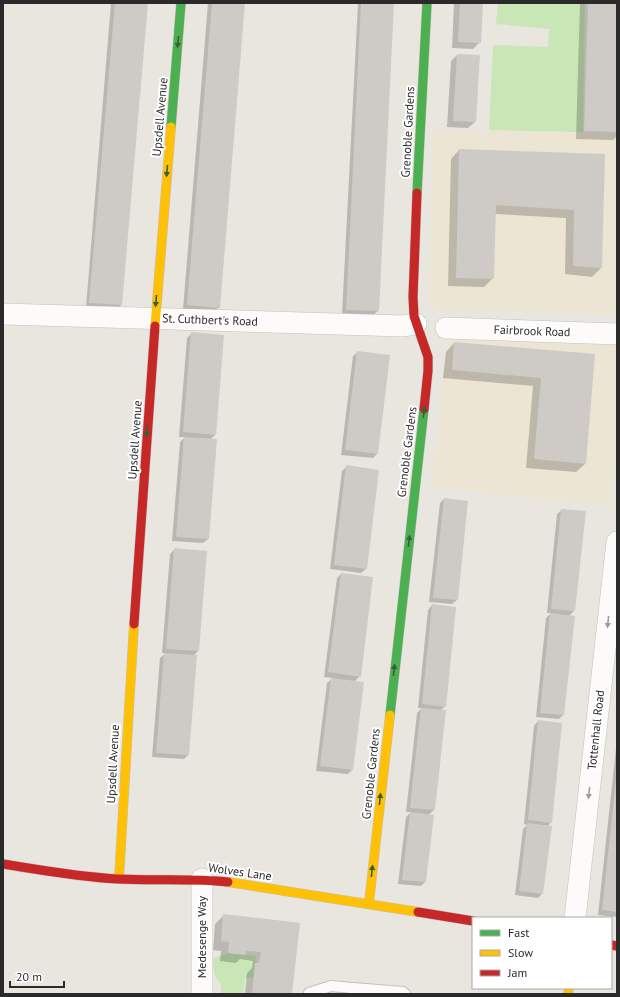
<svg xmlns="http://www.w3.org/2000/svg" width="620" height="997" viewBox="0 0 620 997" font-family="'PT Sans',sans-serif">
  <rect width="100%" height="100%" fill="#e9e5df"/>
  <g fill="#ece5d3">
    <path d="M433,130l184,4v181l-181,-6 -7,-5z"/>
    <path d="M458,337l159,7v97l-7,65 -178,-19 15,-141 4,-5z"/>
  </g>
  <g fill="#c8e6b6">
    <path d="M498,3h87l-2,129 -94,-2 4,-85 55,2 1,-18 -53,-5z"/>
    <path d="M228,953l28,3 -2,21 -9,2 -2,15h-22v-10c-7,-7 -8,-16 -9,-25z"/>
  </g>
  <g fill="#0003">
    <path d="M111,3h36l-26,302 -4,4 -31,-2z"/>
    <path d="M208,3h36l-25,304 -5,5 -31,-3z"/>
    <path d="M358,3h35l-15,308 -5,4 -31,-1z"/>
    <path d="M454,3h28l-2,39 -7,7 -21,-1z"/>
    <path d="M580,3h37v133l-4,4 -37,-1z"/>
    <path d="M457,55l18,67 -7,6 -21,-1 4,-66z"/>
    <path d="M459,150l145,5 -3,113 -9,9 -27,-3 1,-56 -71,-4 -2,64 -9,9 -36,-1 3,-127z"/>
    <path d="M192,333l23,102 -5,5 -2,99 -5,4 -31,-2 8,-99 5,-5h-6l8,-99z"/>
    <path d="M454,343l140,12 -9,109 -9,8 -50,-4 7,-82 -90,-8 3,-26z"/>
    <path d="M358,352l31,4 -12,98 -4,4 -32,-3 12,-99z"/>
    <path d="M347,466l19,103 -5,4 -31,-4 12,-98z"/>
    <path d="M444,499l13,101 -5,4 -23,-2 11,-99z"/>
    <path d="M562,510l12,101 -5,5 -6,99 -4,4 -23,-2 10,-99 5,-5h-4l10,-99z"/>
    <path d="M175,549l23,102 -5,5 -5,99 -4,4 -32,-2 8,-99 6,-5h-4l8,-99z"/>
    <path d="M341,574l19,102 -6,6 9,1 -11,87 -4,4 -32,-3 11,-88 6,-5 -9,-1 13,-99z"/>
    <path d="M432,605l13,101 -5,5 -6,99 -6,5 5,1 -8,66 -4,4 -23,-2 8,-67 5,-5h-5l11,-99 5,-5h-4l10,-98z"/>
    <path d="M538,721l13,101 -4,5 -5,67 -4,4 -23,-3 8,-66 4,-4 -3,-1 10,-98z"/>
    <path d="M617,739v178l-19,-2z"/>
    <path d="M224,915l75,8 -8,71h-46l2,-21 5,-5 1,-7 -13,-2 -4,4 -16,-2 1,-10 -8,-1 2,-26z"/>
  </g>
  <g fill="#cecbc6">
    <path d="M115,3h33l-26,302 -33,-2z"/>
    <path d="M212,3h33l-25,305 -33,-3z"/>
    <path d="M361,3h33l-15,308 -33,-1z"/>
    <path d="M460,3h23l-2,40 -23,-1z"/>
    <path d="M588,3h29v129l-33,-1z"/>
    <path d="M457,54l23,1 -4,67 -23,-1z"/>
    <path d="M459,149l146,5 -3,114 -29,-2 1,-56 -78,-5 -2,74 -38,-1z"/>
    <path d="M191,332l33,3 -8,100 -33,-3z"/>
    <path d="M454,342l141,12 -9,110 -52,-5 7,-81 -89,-8z"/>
    <path d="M357,351l33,4 -12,99 -33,-4z"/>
    <path d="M184,437l33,2 -8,100 -33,-2z"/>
    <path d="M346,465l33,5 -12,99 -33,-4z"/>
    <path d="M444,498l24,3 -10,99 -25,-2z"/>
    <path d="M561,509l25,2 -11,100 -24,-2z"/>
    <path d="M174,548l33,3 -8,100 -33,-2z"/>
    <path d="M341,573l32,4 -12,100 -33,-5z"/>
    <path d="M432,604l24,3 -10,100 -24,-3z"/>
    <path d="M550,613l25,3 -11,99 -24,-2z"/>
    <path d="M164,653l33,2 -8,100 -33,-2z"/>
    <path d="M331,678l33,4 -11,88 -33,-4z"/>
    <path d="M421,708l25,2 -11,100 -25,-2z"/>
    <path d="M538,720l24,3 -10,100 -24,-3z"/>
    <path d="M616,780h1v132l-15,-2z"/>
    <path d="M410,812l24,3 -8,67 -24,-2z"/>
    <path d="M527,823l25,3 -9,68 -24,-3z"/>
    <path d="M223,914l77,9 -8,71h-40l3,-31h4l2,-11 -15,-1 -1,4 -17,-2 1,-11 -8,-1z"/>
  </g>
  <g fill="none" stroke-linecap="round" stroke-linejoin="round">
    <g stroke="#c2c1c1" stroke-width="12">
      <g id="lane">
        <path d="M309,993l22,-7 22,2"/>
        <path d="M353,994v-6l50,4 2,2"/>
      </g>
    </g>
    <g stroke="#c2c1c1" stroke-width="22">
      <g id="street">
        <path d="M3,314l399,12 14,-2"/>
        <path d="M446,328l171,6"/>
        <path d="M575,918l42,-376"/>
        <path d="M202,994v-115"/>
      </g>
    </g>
    <g stroke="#c2c1c1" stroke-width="10">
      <g id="fast">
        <path d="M171,127l10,-124"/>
        <path d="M417,193l10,-190"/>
        <path d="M390,715l34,-306"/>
      </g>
    </g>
    <g stroke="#c2c1c1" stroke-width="10">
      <g id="slow">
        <path d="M155,326l16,-199"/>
        <path d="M119,879l15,-255"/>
        <path d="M228,882l190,30"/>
        <path d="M369,903l21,-188"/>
        <path d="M568,994l1,-6"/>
      </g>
    </g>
    <g stroke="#c2c1c1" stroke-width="10">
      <g id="jam">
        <path d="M417,193l-4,104 1,19 14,41v14l-4,38"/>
        <path d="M134,624l21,-298"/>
        <path d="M3,864c38,6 76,13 115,15 37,2 73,-1 110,3"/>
        <path d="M418,912l55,9"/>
        <path d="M611,945l6,1"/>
      </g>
    </g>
    <use href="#lane" stroke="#fcfbfa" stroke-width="10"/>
    <use href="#street" stroke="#fcfbfa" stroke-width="21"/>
    <use href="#fast" stroke="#4caf50" stroke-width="9"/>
    <use href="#slow" stroke="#ffc107" stroke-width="9"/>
    <use href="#jam" stroke="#c62828" stroke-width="9"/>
  </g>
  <defs><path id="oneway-solid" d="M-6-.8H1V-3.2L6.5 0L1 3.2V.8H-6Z"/></defs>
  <g fill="#385f39">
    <use href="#oneway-solid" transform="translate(178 42) rotate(95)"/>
    <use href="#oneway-solid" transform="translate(167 171) rotate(95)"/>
    <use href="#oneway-solid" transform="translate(156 301) rotate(95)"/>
    <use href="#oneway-solid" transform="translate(424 412) rotate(-83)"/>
    <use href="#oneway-solid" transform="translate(147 431) rotate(94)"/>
    <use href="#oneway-solid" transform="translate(409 541) rotate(-83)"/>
    <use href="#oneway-solid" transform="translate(394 670) rotate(-84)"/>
    <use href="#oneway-solid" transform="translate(380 799) rotate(-84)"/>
    <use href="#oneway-solid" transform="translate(372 871) rotate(-84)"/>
  </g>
  <g fill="#9e9d9c">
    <use href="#oneway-solid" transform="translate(608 622) rotate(96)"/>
    <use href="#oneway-solid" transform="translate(589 793) rotate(96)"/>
  </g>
  <g text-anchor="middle" stroke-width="4" stroke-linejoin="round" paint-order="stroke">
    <g font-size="12" fill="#2a2a2a" stroke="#fff">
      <text transform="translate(160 117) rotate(-85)" y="4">Upsdell Avenue</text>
      <text transform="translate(408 132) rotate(-87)" y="4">Grenoble Gardens</text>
      <text transform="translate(210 320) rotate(2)" y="4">St. Cuthbert's Road</text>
      <text transform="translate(532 331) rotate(2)" y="4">Fairbrook Road</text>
      <text transform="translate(135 440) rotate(-86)" y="4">Upsdell Avenue</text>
      <text transform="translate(407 452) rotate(-83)" y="4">Grenoble Gardens</text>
      <text transform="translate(596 730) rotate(-84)" y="4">Tottenhall Road</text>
      <text transform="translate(113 764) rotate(-87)" y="4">Upsdell Avenue</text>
      <text transform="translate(371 774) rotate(-84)" y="4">Grenoble Gardens</text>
      <text transform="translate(240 872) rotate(8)" y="4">Wolves Lane</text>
      <text transform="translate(202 937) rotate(-90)" y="4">Medesenge Way</text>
    </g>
  </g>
  <rect width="620" height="997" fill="none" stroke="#2a2a2a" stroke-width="8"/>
  <rect x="472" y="917" width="140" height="72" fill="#ffffff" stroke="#aaaaaa"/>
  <rect x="480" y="930" width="20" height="6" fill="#4caf50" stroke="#aaaaaa"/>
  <text x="508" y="937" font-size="12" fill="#2a2a2a">Fast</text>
  <rect x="480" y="950" width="20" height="6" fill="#ffc107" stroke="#aaaaaa"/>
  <text x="508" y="957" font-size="12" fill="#2a2a2a">Slow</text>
  <rect x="480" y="970" width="20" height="6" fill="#c62828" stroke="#aaaaaa"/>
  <text x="508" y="977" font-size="12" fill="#2a2a2a">Jam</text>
  <path d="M10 981v6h54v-6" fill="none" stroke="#2a2a2a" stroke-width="2"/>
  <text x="16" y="981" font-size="12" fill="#2a2a2a" stroke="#ffffff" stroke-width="3" paint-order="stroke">20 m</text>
</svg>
